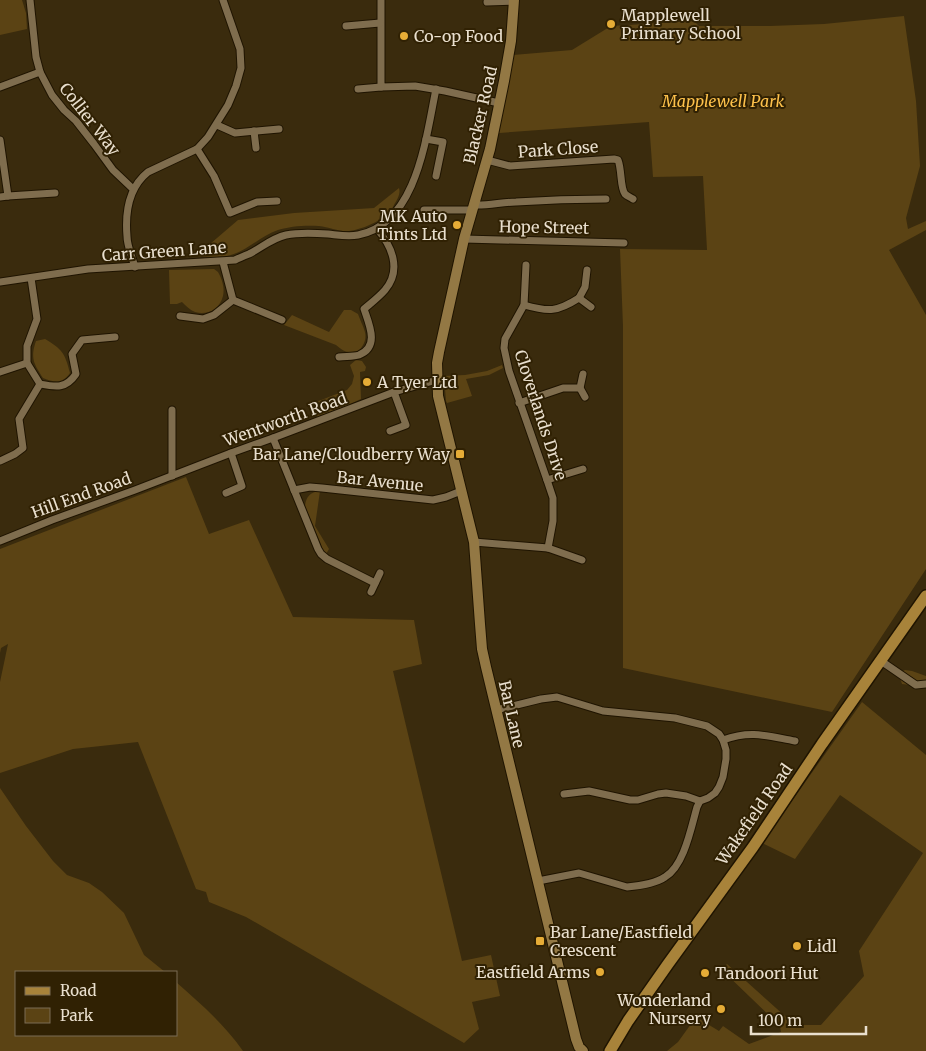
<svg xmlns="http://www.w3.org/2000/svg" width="926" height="1051" viewBox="0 0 926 1051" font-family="Merriweather,serif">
  <rect width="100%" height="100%" fill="#3a2b0d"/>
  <g fill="#5b4314">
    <path d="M0,0h22l4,13 1,16 -27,6z"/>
    <path d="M904,16l12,85 4,65 -14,52 2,11 18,-8v9l-37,20 37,65v254l-94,143 -209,-44v-342l-3,-77 87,1 -4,-74 -50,1 -4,-55 -150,11 3,-25 11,-53 59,-5 39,-24 83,-5 5,5h71l54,-2z"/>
    <path d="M399,188c2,6 -2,12 -5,17 -6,14 -30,24 -45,26 -9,1 -20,-4 -30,-5 -13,-1 -29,0 -41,4 -18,6 -33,23 -51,26 -9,2 -21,0 -31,0l42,-36 56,-7 80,-5z"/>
    <path d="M214,269l4,3c4,7 7,16 5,24 -3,13 -16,20 -28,16 -5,-2 -9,-6 -13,-10l-5,2h-7l-1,-34z"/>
    <path d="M344,310h7l7,4c6,17 13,22 1,37 -11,2 -14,2 -23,-6l-52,-20 8,-10 37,17z"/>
    <path d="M45,339c17,10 20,14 25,34 -8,11 -15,10 -27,5 -9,-14 -13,-20 -7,-37z"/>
    <path d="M356,360l6,1 4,6 -1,4 -5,1 1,27 -43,20 -8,-18 6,1 31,-12 5,-6 2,-8 -4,-11z"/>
    <path d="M502,365l1,3 -14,7 -23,4 6,17 -25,7 -1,-2 -2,-25 21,-1 22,-4z"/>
    <path d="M186,477l23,57 40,-14 44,97 121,3 8,44 -29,7 69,290 29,-6 9,41 -28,6 7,27 -15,14 -218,-126 -37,-15 -3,-10 -10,-3 -58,-147 -65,7 -73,24v-91l8,-38 -7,4 -1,5v-104z"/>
    <path d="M320,491l-5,35 14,23 -3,5 -3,-4 -18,-44c1,-9 5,-14 15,-15z"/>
    <path d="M905,670l7,1 14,5v8l-16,1 -8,-1 -2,-6 1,-6z"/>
    <path d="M862,702l64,53v296h-259l11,-9 18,-25 23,14 4,-5 26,18 32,-12 -1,-6 -58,-56 2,-3 3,-3 68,61h26l43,-49 -5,-25 64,-98 -83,-58 -45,64 -33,-16z"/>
    <path d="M0,788l26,38 27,35 14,14 22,8 13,9 22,21 20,42 21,17h-149v63h160v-53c25,22 48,42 67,69h-243z"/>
  </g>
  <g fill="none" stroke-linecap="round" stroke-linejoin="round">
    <g stroke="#1f1401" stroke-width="9">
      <g id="minor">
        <path d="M30,0l6,57 4,15 12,23 12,15 12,11 18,23 19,26 20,19"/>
        <path d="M381,0v87l34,-1 30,5 54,12"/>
        <path d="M487,2l27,-1"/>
        <path d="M346,26l34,-3"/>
        <path d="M0,87l40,-15"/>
        <path d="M358,89l23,-2"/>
        <path d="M217,125l18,8 44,-4"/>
        <path d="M254,131l2,17"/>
        <path d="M426,139l17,3 -7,34"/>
        <path d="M0,140l8,56 -8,1"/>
        <path d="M197,149l17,27 16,37 27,-11 20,-1"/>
        <path d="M487,160l23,6 104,-7 4,1c4,10 2,28 7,34 2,2 5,3 8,5"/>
        <path d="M8,196l47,-3"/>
        <path d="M473,205c15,1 29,-3 43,-3 30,-2 60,-3 90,-3"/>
        <path d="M424,210h48"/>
        <path d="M464,239l160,4"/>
        <path d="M223,262l10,38 49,20"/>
        <path d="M526,265l-2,40 -19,34 -1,9 5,23 38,109 6,18v23l-5,27"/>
        <path d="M135,267c-3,-10 -8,-21 -8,-31 -2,-24 1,-48 21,-64l49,-23 11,-12 20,-32 8,-19 5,-18 -1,-19 -17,-49"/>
        <path d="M31,278l6,41 -10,27v17l13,21c16,3 26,5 36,-10l-4,-20 10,-14 33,-3"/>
        <path d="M0,282l88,-13 147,-9c4,-2 9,-4 14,-6 12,-6 23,-16 37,-19 14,-3 28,-2 42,-1 10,1 20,3 30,1 59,-11 68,-98 78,-146"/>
        <path d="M579,298l6,-11 2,-17"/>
        <path d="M524,305c25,7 33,7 55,-7l12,9"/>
        <path d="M180,316l23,3 11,-4 19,-15"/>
        <path d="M339,357c6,-1 14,0 20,-2 21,-8 10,-31 5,-46 7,-6 15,-12 21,-19 17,-20 7,-44 -8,-61"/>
        <path d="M0,372l27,-9"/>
        <path d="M580,388l5,9"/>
        <path d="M519,403l44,-15h17l3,-14"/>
        <path d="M390,431l16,-6 -12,-33"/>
        <path d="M273,438l45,111 3,5 6,5 48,24"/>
        <path d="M0,461l15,-7 8,-6 -4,-29 21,-35"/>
        <path d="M172,476v-66"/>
        <path d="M547,480l36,-11"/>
        <path d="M294,490l16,-3 12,1 111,12 13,-3 15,-6"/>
        <path d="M226,493l16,-7 -11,-33"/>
        <path d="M0,541l52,-21 83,-30 96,-37 42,-15 121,-46 43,-12"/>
        <path d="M474,542l74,6 34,12"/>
        <path d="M371,592l9,-19"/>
        <path d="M881,661l35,24 10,-1"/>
        <path d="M496,710l45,-11 16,-2 46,14 72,7 32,8 12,8 4,6 3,10v9l-3,18 -4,10 -4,6 -7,5 -8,3 -3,6c-6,21 -13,59 -32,70 -9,6 -27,9 -38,10l-48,-14 -41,8"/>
        <path d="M723,740c28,-10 44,-4 72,1"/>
        <path d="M564,794l25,-3 41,9h8l20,-6 8,-1 20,3 14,5"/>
      </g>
    </g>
    <g stroke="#1f1401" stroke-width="12">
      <path id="secondary" d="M514,0l-3,41 -7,40 -14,68 -26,90 -25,113 -2,11 1,33 36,146 6,82 2,25 4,18 90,372 3,8 4,4"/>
    </g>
    <g stroke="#1f1401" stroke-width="14">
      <path id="primary" d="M610,1051l18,-30 40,-57 85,-117 69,-103 104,-148"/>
    </g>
    <use href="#minor" stroke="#7f6d4e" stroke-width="7"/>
    <use href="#secondary" stroke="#937844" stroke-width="10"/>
    <use href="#primary" stroke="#a8833a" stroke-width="11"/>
  </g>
  <g fill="#e6ac36" stroke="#302103" stroke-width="2">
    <circle cx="611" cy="24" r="5"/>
    <circle cx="404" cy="36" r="5"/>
    <circle cx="457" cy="225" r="5"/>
    <circle cx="367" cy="382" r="5"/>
    <rect x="455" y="449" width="10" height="10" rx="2.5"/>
    <rect x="535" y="936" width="10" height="10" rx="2.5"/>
    <circle cx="797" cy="946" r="5"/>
    <circle cx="600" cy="972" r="5"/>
    <circle cx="705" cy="973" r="5"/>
    <circle cx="721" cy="1009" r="5"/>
  </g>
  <g text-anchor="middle" stroke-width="4" stroke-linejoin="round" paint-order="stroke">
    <g font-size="16" fill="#e9dfce" stroke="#302103" text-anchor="start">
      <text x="621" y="21">Mapplewell<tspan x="621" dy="18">Primary School</tspan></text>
      <text x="414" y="42">Co-op Food</text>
      <text x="447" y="222" text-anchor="end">MK Auto<tspan x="447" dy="18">Tints Ltd</tspan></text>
      <text x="377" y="388">A Tyer Ltd</text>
      <text x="450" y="460" text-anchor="end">Bar Lane/Cloudberry Way</text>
      <text x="550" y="938">Bar Lane/Eastfield<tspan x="550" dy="18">Crescent</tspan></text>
      <text x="807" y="952">Lidl</text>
      <text x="590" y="978" text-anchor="end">Eastfield Arms</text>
      <text x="715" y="979">Tandoori Hut</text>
      <text x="711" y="1006" text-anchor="end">Wonderland<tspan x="711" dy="18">Nursery</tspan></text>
    </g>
    <g font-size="16" font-style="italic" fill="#fdc14b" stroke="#302103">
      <text x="723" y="107">Mapplewell Park</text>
    </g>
    <g font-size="16" fill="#e9dfce" stroke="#302103">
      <text transform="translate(480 115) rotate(-77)" y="6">Blacker Road</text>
      <text transform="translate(90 119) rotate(52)" y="6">Collier Way</text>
      <text transform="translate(558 149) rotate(-4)" y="6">Park Close</text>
      <text transform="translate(544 227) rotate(1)" y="6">Hope Street</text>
      <text transform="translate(164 251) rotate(-4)" y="6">Carr Green Lane</text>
      <text transform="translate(541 415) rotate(72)" y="6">Cloverlands Drive</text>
      <text transform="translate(285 419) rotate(-20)" y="6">Wentworth Road</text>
      <text transform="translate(380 481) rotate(6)" y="6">Bar Avenue</text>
      <text transform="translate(81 495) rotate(-20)" y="6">Hill End Road</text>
      <text transform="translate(512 714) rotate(77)" y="6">Bar Lane</text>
      <text transform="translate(754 814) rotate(-55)" y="6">Wakefield Road</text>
    </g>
  </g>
  <rect x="15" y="971" width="162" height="65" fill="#302103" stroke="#7a6d54"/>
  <rect x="25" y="987" width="25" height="8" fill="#a8833a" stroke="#7a6d54"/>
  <text x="60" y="996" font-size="15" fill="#e9dfce">Road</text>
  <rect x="25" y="1008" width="25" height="15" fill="#5b4314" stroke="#7a6d54"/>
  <text x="60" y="1021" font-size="15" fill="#e9dfce">Park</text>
  <path d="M751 1026v8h115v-8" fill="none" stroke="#e9dfce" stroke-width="2.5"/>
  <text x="758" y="1026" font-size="15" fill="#e9dfce" stroke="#302103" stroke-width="4" paint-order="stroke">100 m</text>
</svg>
